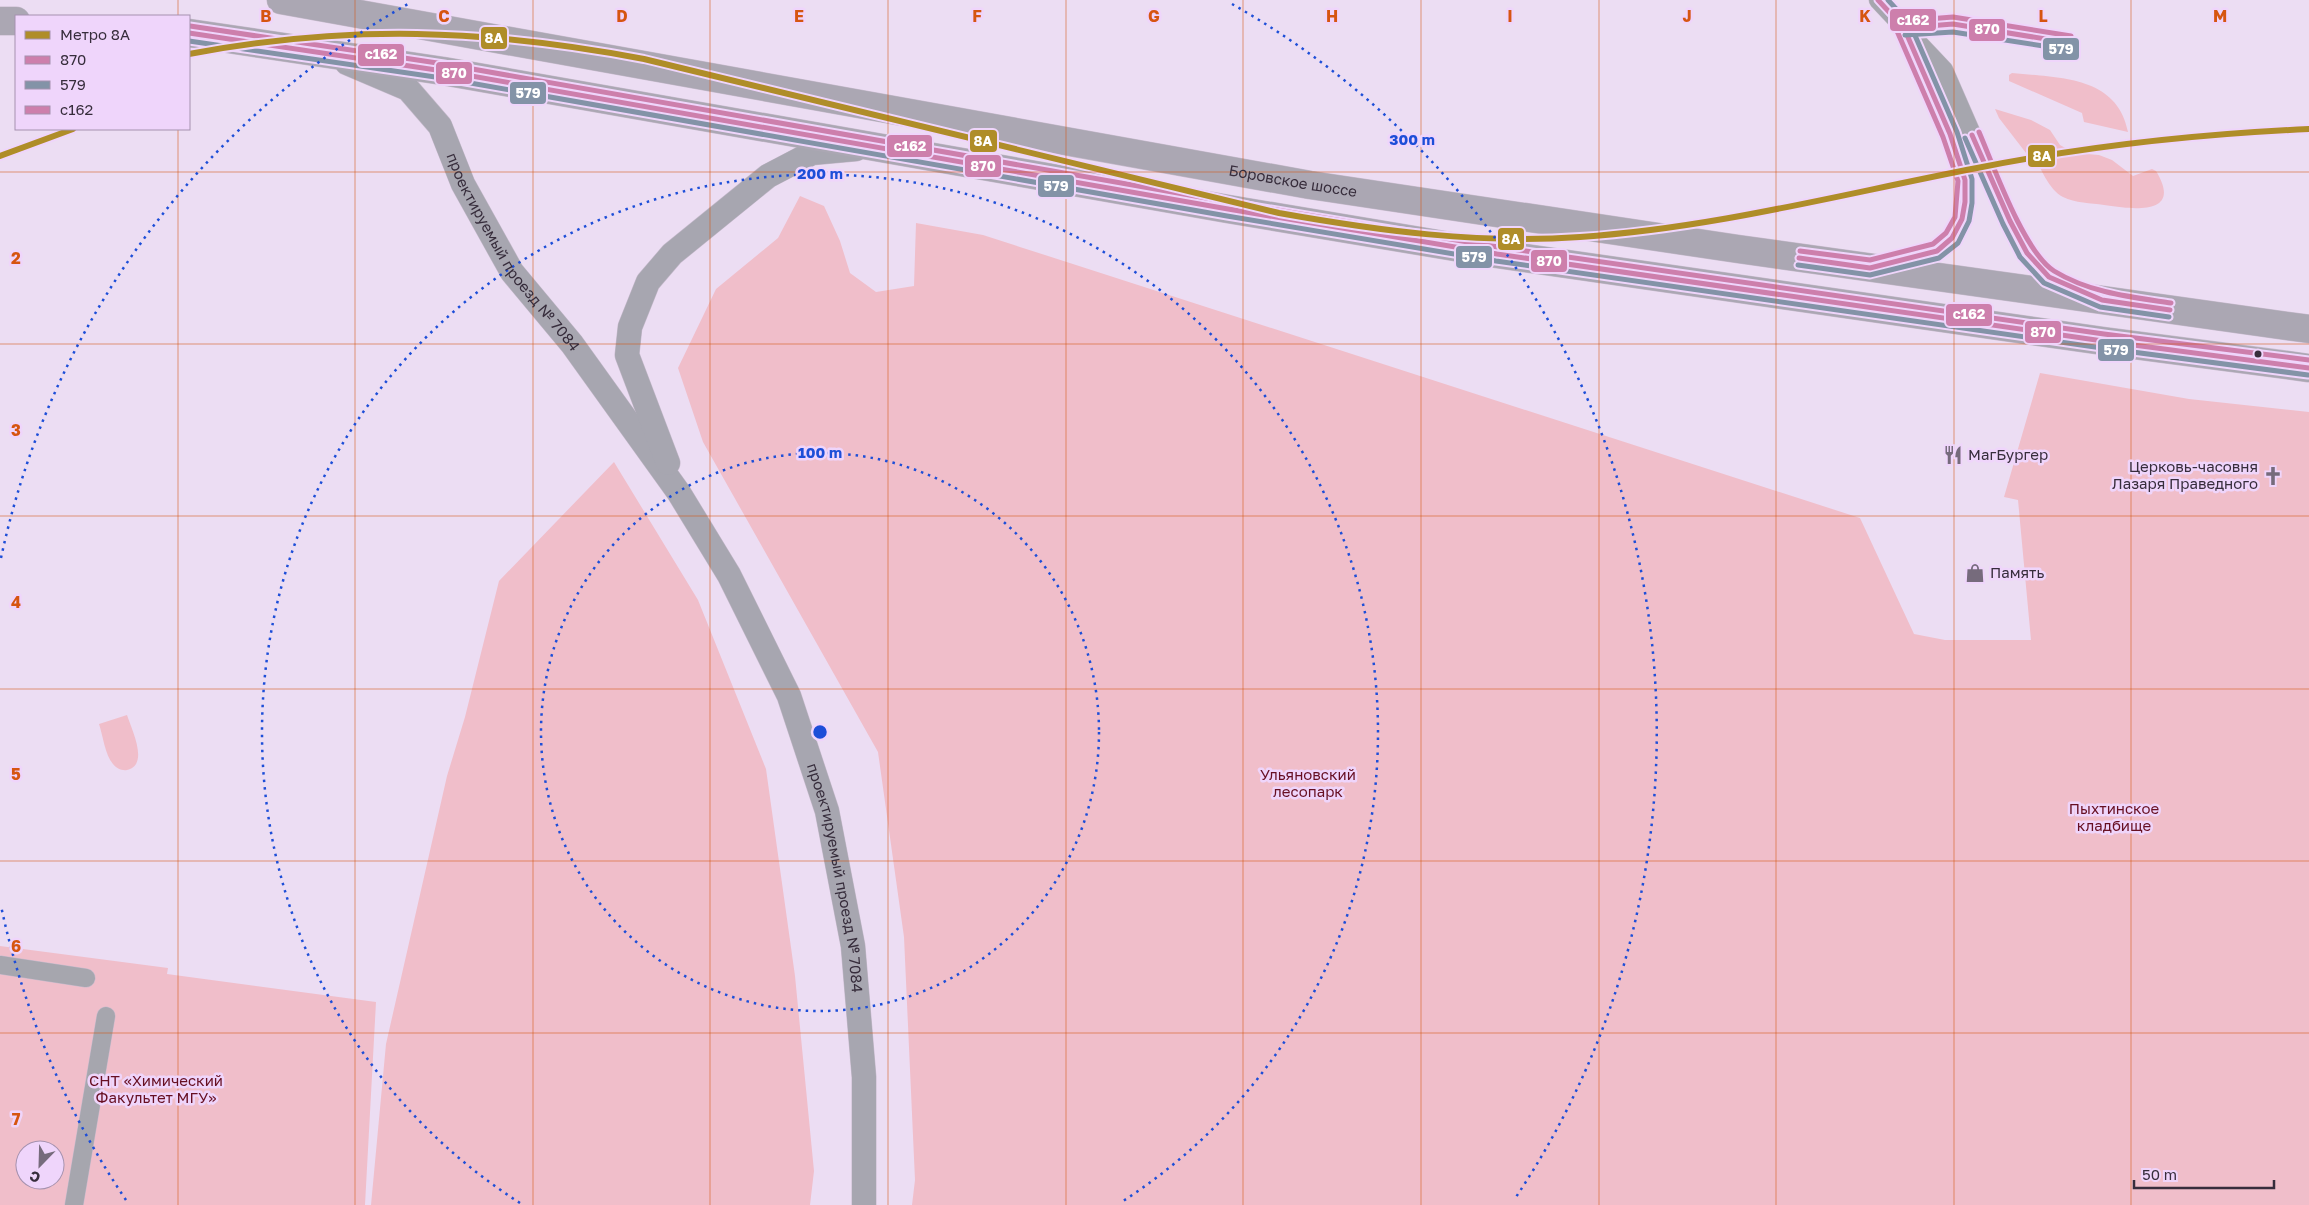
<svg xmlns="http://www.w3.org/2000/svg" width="2309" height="1205" viewBox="0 0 2309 1205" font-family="'Golos Text',sans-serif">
  <rect width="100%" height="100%" fill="#ecddf3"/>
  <g fill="#f0beca" fill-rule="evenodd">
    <path d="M2012,73c45,5 105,2 116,59l-44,-10 -2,-9 -73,-32v-6z"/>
    <path d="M1995,109l36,11 19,10 10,15 14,8 25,2 13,5 21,16 19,-7 4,2c28,46 -25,38 -52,34 -13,-2 -29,-2 -41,-8 -14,-7 -23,-30 -30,-44h-7l-27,-35z"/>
    <path d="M800,196l24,10 16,35 10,32 26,19 38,-6 2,-63 67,12 877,283 54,116 31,6h86l-13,-140 -14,-3 36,-124 149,26 120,13v793h-1397l3,-25 -11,-243 -26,-185 -175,-310 -25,-74 38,-79 62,-51z"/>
    <path d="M614,462l84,138 68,169 29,207 19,195 -4,34h-439l15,-161 61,-268 18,-59 34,-136z"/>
    <path d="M127,715c4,13 23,50 0,55 -5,1 -11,-2 -14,-6 -8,-9 -10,-28 -14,-40z"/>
    <path d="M0,946l168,22 -1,6 209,28 -11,203h-365zM25,1150h30v30h-30z"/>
  </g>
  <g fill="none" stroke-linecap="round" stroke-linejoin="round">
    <g stroke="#c7bbcd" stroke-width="19">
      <g id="street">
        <path d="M1878,0l66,70 66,151 17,32 22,24 27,12"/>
        <path d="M1884,265l53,-14 15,-13 10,-19 3,-17v-22l-15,-46 -40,-94"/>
        <path d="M0,965l86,13"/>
        <path d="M74,1205l32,-189"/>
      </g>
    </g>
    <g stroke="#c7bbcd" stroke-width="25">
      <g id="secondary">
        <path id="s1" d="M347,63l61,26 32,37 23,58 49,88 60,72 107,149 50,82 60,121 38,115 26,135 11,131v128"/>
        <path d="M668,463l-41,-108 3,-28 18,-45 24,-28 96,-78 44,-23 44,-4"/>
      </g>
    </g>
    <g stroke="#c7bbcd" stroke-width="29">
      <g id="primary">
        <path id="s2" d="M281,0l1029,185 428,64 571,80"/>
        <path d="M0,21h16"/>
        <path d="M189,33l254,38 785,138 269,45 606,87 206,27"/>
      </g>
    </g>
    <use href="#street" stroke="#a6a6ae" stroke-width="18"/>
    <use href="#secondary" stroke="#a7a6b0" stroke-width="24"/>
    <use href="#primary" stroke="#aba7b3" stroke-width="28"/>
    <g stroke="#efd5fb" stroke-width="9">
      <g id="bus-1">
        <path d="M1904,28l49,-4 117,19"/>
        <path d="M189,33l254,38 785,138 269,45 606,87 206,27"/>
        <path d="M1972,135l38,86 17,32 22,24 53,23 68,10"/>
        <path d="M1799,258l71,10 67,-17 15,-13 10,-19 3,-17v-22l-15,-46 -46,-106 -26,-28"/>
      </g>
    </g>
    <g stroke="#efd5fb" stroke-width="9">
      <g id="bus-2">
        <path d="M1905,35l48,-3 116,18"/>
        <path d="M189,41l253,37 785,138 269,45 606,87 206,27"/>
        <path d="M1965,138l38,86 17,33 24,26 56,24 69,10"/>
        <path d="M1798,265l72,10 69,-17 19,-15 11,-22 3,-18v-24l-15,-47 -47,-108 -22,-24"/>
      </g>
    </g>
    <g stroke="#efd5fb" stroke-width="9">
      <g id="bus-3">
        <path d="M1903,21l50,-4 118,19"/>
        <path d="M190,26l254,38 785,138 269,45 606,87 205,26"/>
        <path d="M1979,132c15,35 45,120 75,139 36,22 77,26 117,32"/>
        <path d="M1800,251l70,9 63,-16 13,-11 9,-16 3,-36 -15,-44 -46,-106"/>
      </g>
    </g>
    <use href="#bus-1" stroke="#cd7fac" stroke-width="5"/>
    <use href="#bus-2" stroke="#8393a7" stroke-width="5"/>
    <use href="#bus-3" stroke="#cd7fac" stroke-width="5"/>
    <g stroke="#efd5fb" stroke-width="10">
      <g id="metro-1">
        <path d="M189,54c160,-30 296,-25 455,5l635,154c101,18 198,31 301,24 135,-9 266,-44 397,-69 110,-22 220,-34 332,-39"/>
        <path d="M0,156l73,-27"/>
      </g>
    </g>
    <use href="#metro-1" stroke="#af8d29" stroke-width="6"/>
  </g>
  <path fill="none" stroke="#d65511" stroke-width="1" stroke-opacity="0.55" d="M178,0v16M355,0v1205M533,0v1205M710,0v1205M888,0v1205M1066,0v1205M1243,0v1205M1421,0v1205M1599,0v1205M1776,0v1205M1954,0v1205M2131,0v1205M178,129v1076M0,172h2309M0,344h2309M0,516h2309M0,689h2309M0,861h2309M0,1033h2309"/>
  <g fill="none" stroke="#1d4ed8" stroke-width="2.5" stroke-dasharray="2.5 5">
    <circle cx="820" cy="732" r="279"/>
    <path d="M520 1203A558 558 0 1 1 1120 1203"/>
    <path d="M126 1200A837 837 0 0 1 1 906M1 558A837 837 0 0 1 408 4M1232 4A837 837 0 0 1 1514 1200"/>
  </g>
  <defs>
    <g id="restaurant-bare" transform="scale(1.5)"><path d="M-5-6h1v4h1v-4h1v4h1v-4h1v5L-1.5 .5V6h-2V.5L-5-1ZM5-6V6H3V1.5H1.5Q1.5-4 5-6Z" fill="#766b7c" stroke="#efd5fb" stroke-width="2.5" paint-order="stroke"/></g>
    <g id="church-bare" transform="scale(1.5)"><path d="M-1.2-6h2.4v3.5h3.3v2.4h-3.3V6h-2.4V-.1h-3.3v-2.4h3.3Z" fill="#766b7c" stroke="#efd5fb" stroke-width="2.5" paint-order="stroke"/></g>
    <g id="shop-bare" transform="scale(1.5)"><path d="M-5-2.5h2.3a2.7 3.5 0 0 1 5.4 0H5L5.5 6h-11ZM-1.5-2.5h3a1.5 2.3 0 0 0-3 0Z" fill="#766b7c" stroke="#efd5fb" stroke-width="2.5" paint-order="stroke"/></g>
  </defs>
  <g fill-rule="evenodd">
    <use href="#restaurant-bare" x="1953" y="455"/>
    <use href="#church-bare" x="2273" y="476"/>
    <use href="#shop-bare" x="1975" y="573"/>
  </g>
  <circle fill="#372d3c" stroke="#efd5fb" stroke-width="2" cx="2258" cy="354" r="4.5"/>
  <g text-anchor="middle" stroke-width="5" stroke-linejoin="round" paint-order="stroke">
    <g font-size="15" fill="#372d3c" stroke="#efd5fb">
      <text dy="5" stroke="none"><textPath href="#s2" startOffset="1028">Боровское шоссе</textPath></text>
      <text dy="5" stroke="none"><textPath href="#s1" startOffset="262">проектируемый проезд № 7084</textPath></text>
      <text dy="5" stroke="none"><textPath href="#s1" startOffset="975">проектируемый проезд № 7084</textPath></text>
    </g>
    <g font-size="15" fill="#372d3c" stroke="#efd5fb" text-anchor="start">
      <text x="1968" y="460">МагБургер</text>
      <text x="2258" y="472" text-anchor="end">Церковь-часовня<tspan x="2258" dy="17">Лазаря Праведного</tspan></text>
      <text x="1990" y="578">Память</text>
    </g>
    <g font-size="15" fill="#670f22" stroke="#efd5fb">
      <text x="1308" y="780">Ульяновский<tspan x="1308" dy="17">лесопарк</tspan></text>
      <text x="2114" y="814">Пыхтинское<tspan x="2114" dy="17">кладбище</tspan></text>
      <text x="156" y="1086">СНТ «Химический<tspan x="156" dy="17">Факультет МГУ»</tspan></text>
    </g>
  </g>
  <g font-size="16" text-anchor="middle" font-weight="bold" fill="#d65511" stroke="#efd5fb" stroke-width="5" stroke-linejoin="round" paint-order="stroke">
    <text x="266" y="22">B</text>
    <text x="444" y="22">C</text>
    <text x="622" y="22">D</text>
    <text x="799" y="22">E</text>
    <text x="977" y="22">F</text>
    <text x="1154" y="22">G</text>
    <text x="1332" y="22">H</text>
    <text x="1510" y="22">I</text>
    <text x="1687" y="22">J</text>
    <text x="1865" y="22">K</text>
    <text x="2043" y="22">L</text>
    <text x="2220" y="22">M</text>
    <text x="16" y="264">2</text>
    <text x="16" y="436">3</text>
    <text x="16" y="608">4</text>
    <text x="16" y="780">5</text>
    <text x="16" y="952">6</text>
    <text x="16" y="1125">7</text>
  </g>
  <circle cx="820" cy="732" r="8" fill="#1d4ed8" stroke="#efd5fb" stroke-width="2.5"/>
  <g font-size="15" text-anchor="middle" font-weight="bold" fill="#1d4ed8" stroke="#efd5fb" stroke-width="5" stroke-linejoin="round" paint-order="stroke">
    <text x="1412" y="145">300 m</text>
    <text x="820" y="179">200 m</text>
    <text x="820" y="458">100 m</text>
  </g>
  <g stroke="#efd5fb" stroke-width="2">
    <rect x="1889" y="8" width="48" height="24" rx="5" fill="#cd7fac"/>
    <rect x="1968" y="18" width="38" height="24" rx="5" fill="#cd7fac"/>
    <rect x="480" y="26" width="28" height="24" rx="5" fill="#af8d29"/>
    <rect x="2042" y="37" width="38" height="24" rx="5" fill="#8393a7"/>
    <rect x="357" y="43" width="48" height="24" rx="5" fill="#cd7fac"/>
    <rect x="435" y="61" width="38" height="24" rx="5" fill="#cd7fac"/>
    <rect x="509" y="81" width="38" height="24" rx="5" fill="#8393a7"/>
    <rect x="969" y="129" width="29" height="24" rx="5" fill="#af8d29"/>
    <rect x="886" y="134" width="47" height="24" rx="5" fill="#cd7fac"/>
    <rect x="2027" y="144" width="29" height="24" rx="5" fill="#af8d29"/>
    <rect x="964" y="154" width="38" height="24" rx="5" fill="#cd7fac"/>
    <rect x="1037" y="174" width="38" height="24" rx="5" fill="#8393a7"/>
    <rect x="1497" y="227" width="28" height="24" rx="5" fill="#af8d29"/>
    <rect x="1455" y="245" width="38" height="24" rx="5" fill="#8393a7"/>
    <rect x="1530" y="249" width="38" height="24" rx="5" fill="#cd7fac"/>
    <rect x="1945" y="303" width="48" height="24" rx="5" fill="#cd7fac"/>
    <rect x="2024" y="320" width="38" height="24" rx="5" fill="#cd7fac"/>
    <rect x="2097" y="338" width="38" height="24" rx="5" fill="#8393a7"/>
  </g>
  <g font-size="14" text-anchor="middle" font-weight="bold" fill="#fff">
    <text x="1913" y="25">с162</text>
    <text x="1987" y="34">870</text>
    <text x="494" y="43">8А</text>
    <text x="2061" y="54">579</text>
    <text x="381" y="59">с162</text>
    <text x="454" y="78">870</text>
    <text x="528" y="98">579</text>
    <text x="983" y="146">8А</text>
    <text x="910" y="151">с162</text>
    <text x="2042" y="161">8А</text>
    <text x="983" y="171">870</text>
    <text x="1056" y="191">579</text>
    <text x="1511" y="244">8А</text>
    <text x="1474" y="262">579</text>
    <text x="1549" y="266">870</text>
    <text x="1969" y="319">с162</text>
    <text x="2043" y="337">870</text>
    <text x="2116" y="355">579</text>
  </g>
  <rect x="15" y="15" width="175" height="115" fill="#efd5fb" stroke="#a592af"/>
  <rect x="25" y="31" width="25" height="8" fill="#af8d29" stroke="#a592af"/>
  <text x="60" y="40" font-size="15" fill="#372d3c">Метро 8А</text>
  <rect x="25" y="56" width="25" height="8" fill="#cd7fac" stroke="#a592af"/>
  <text x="60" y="65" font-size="15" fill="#372d3c">870</text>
  <rect x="25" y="81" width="25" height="8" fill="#8393a7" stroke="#a592af"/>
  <text x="60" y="90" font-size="15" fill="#372d3c">579</text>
  <rect x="25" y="106" width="25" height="8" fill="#cd7fac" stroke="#a592af"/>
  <text x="60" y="115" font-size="15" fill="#372d3c">с162</text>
  <g transform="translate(40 1165) rotate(203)"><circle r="24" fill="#efd5fb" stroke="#a592af"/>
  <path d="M0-4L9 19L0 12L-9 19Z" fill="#766b7c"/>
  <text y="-8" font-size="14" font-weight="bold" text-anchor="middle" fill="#372d3c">С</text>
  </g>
  <path d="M2134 1180v8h140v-8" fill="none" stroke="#372d3c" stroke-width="2.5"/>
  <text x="2142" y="1180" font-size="15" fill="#372d3c" stroke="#efd5fb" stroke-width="4" paint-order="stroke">50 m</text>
</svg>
